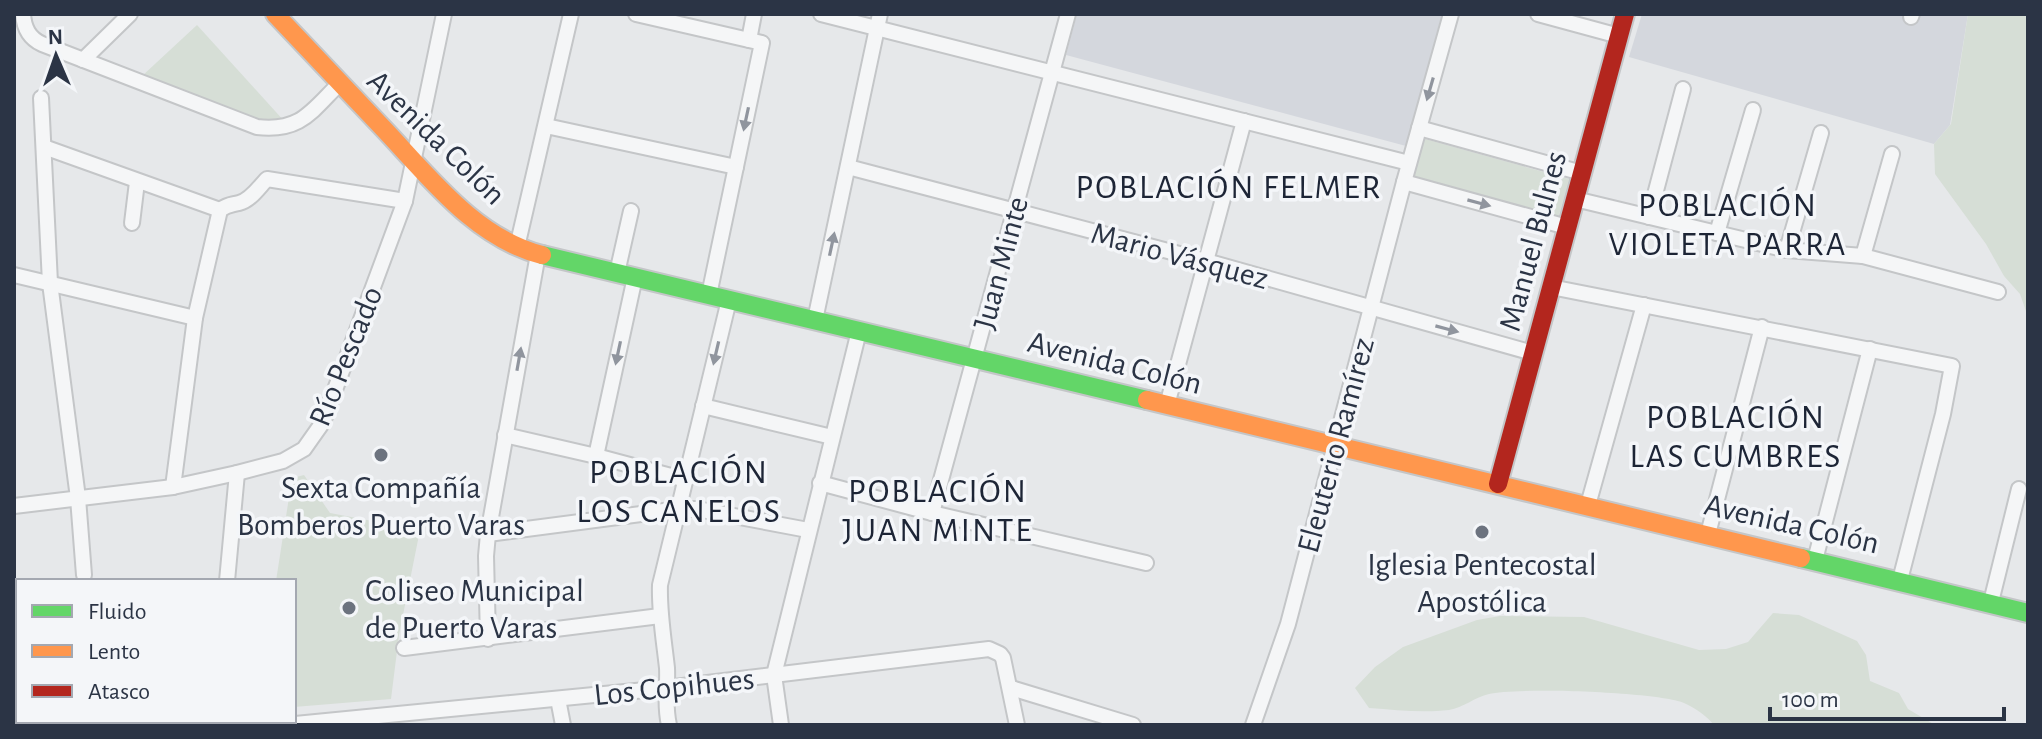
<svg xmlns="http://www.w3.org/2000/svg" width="2042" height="739" viewBox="0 0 2042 739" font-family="'Alegreya Sans',sans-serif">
  <rect width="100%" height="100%" fill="#e6e8ea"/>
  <g fill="#d4d7dd">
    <path d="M1077,14h365l-36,132 -340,-91z"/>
    <path d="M1642,14h326l-18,111 -16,19 -305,-87z"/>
  </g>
  <g fill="#d6ded6">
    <path d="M1968,14h60v303l-8,-23 -16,-18 -18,-32 -51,-70 -1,-30 17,-20z"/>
    <path d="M197,25l88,97 -26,1 -117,-47z"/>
    <path d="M1425,139l144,40 -11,40 -146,-40z"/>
    <path d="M304,475l26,38 90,17 -21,105 -8,64 -97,8v-126h-18l16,-103z"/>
    <path d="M1773,613l26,2 58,26 9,14 4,26 29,12 9,16 27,16h-221c-7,-9 -19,-17 -30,-22 -25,-11 -167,-16 -195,-9 -14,3 -26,14 -40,16 -26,3 -53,0 -80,-2l-14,-20 20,-21 28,-20 74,-27 23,-4 84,1 115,33 27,-1 22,-7z"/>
  </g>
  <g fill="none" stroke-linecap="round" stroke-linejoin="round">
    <g stroke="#c4c6c8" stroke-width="18">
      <g id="street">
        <path d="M23,14c1,14 6,24 19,30l215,83c43,5 54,-15 82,-43"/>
        <path d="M636,14l126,29 -53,252"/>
        <path d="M821,14l588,149"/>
        <path d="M1538,14l81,22"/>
        <path d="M1911,17l1,-3"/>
        <path d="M749,40l5,-26"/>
        <path d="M83,60l47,-46"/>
        <path d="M41,98l9,185 28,215 6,77"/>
        <path d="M546,126l190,41"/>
        <path d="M1419,128l163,45"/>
        <path d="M44,147l176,63"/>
        <path d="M848,167l358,94 327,92"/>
        <path d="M1404,182l163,45"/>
        <path d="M1575,199l212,51 76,6 135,36"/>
        <path d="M1649,217l34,-128"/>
        <path d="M132,223l5,-41"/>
        <path d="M1717,233l36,-123"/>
        <path d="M517,247l54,-233"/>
        <path d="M1787,250l34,-117"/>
        <path d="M1863,256l29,-102"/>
        <path d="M617,273l14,-62"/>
        <path d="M14,275l181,43"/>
        <path d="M1551,287l401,79 -9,48 -43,166"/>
        <path d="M815,320l65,-306"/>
        <path d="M1167,405l77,-284"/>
        <path d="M703,406l129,31"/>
        <path d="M505,435l91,21 90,24"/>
        <path d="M596,456l39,-179"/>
        <path d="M820,483l112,30 214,50"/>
        <path d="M173,487l22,-169 25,-108c8,-6 11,-5 19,-7 12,-3 20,-16 28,-24l138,22"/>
        <path d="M1588,505l56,-200"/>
        <path d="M14,506l159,-19 64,-14 46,-12 21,-12 19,-27 82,-221 39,-187"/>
        <path d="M932,513l136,-499"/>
        <path d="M488,534l191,-25h18l111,21"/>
        <path d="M1708,534l54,-207"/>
        <path d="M1815,560l55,-211"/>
        <path d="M227,581l10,-108"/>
        <path d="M1991,602l28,-113"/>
        <path d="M488,639l-2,-83 2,-22 50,-280"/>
        <path d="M404,648l256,-32"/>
        <path d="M1011,688l122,37"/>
        <path d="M558,699l5,26"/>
        <path d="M109,725v-4"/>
        <path d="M213,725v-4"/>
        <path d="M285,725l381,-37 323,-39 11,5 3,4 14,67"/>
        <path d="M669,725c-5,-22 -1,-36 -2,-57 -3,-28 -8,-55 -7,-83l69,-285"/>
        <path d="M781,725l-7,-50 85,-344"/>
        <path d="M1253,725l35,-101 116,-442 47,-168"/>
      </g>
    </g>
    <g stroke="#c4c6c8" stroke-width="22">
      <g id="fast">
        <path d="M542,255l605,145"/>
        <path d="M1801,558l227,55"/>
      </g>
    </g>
    <g stroke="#c4c6c8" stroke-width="22">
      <g id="slow">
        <path d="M275,14c35,37 71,75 106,112 46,48 93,112 161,129"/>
        <path d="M1147,400l654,158"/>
        <path d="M14,721l1,4"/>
      </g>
    </g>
    <g stroke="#c4c6c8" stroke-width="22">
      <path id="jam" d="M1498,484l127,-470"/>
    </g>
    <use href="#street" stroke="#f5f6f7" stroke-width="14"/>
    <use href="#fast" stroke="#63d668" stroke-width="18"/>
    <use href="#slow" stroke="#ff974d" stroke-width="18"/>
    <use href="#jam" stroke="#b3261e" stroke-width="18"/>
  </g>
  <defs><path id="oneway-solid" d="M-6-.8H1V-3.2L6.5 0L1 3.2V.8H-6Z" transform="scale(2)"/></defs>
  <g fill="#90959e">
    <use href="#oneway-solid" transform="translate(1430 89) rotate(106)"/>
    <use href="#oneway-solid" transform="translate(746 119) rotate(102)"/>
    <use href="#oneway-solid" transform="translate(1479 203) rotate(15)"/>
    <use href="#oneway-solid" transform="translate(832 244) rotate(-78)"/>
    <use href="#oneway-solid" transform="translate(1447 329) rotate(15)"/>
    <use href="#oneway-solid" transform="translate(618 353) rotate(102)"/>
    <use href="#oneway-solid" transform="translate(716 353) rotate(103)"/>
    <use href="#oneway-solid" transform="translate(519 359) rotate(-80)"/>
  </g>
  <g fill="#6c737f" stroke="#f4f6f9" stroke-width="3">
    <circle cx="381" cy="455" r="8"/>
    <circle cx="1482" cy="532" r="8"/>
    <circle cx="349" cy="608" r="8"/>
  </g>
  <g text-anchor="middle" stroke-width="7" stroke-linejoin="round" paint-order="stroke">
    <g font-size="32" fill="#2b3445" stroke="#f4f6f9">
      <text transform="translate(437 137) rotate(44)" y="11">Avenida Colón</text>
      <text transform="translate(1532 241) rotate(-75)" y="11">Manuel Bulnes</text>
      <text transform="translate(1180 255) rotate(15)" y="11">Mario Vásquez</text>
      <text transform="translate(1000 263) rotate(-75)" y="11">Juan Minte</text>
      <text transform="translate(345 356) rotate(-68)" y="11">Río Pescado</text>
      <text transform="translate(1115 362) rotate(14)" y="11">Avenida Colón</text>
      <text transform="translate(1335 445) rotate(-75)" y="11">Eleuterio Ramírez</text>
      <text transform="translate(1792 523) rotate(13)" y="11">Avenida Colón</text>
      <text transform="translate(674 686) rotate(-6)" y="11">Los Copihues</text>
    </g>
    <g font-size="32" fill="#2b3445" stroke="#f4f6f9">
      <text x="381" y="498">Sexta Compañía<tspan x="381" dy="37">Bomberos Puerto Varas</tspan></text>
      <text x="1482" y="575">Iglesia Pentecostal<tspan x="1482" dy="37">Apostólica</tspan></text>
      <text x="365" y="601" text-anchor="start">Coliseo Municipal<tspan x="365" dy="37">de Puerto Varas</tspan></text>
    </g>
    <g font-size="34" letter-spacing="2" fill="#1d2536" stroke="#f4f6f9">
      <text x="1229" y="198">POBLACIÓN FELMER</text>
      <text x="1728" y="216">POBLACIÓN<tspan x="1728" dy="39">VIOLETA PARRA</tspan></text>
      <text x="1736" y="428">POBLACIÓN<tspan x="1736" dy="39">LAS CUMBRES</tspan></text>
      <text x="679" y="483">POBLACIÓN<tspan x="679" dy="39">LOS CANELOS</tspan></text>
      <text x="938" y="502">POBLACIÓN<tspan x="938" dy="39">JUAN MINTE</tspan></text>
    </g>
  </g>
  <rect width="2042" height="739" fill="none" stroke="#2b3445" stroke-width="32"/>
  <rect x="16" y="579" width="280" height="144" fill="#f4f6f9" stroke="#a4a8b1" stroke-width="2"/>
  <rect x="32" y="605" width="40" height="12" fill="#63d668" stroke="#a4a8b1" stroke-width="2"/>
  <text x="88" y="619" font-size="24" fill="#2b3445">Fluido</text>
  <rect x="32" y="645" width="40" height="12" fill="#ff974d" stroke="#a4a8b1" stroke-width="2"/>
  <text x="88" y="659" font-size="24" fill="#2b3445">Lento</text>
  <rect x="32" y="685" width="40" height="12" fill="#b3261e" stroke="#a4a8b1" stroke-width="2"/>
  <text x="88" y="699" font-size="24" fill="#2b3445">Atasco</text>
  <g transform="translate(56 56) rotate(358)" stroke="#f4f6f9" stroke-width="6" paint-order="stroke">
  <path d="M0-6L14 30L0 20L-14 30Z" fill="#2b3445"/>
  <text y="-12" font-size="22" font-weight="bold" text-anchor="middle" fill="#2b3445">N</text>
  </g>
  <path d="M1770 707v12h234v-12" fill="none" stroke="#2b3445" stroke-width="4"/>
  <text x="1782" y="707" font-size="24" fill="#2b3445" stroke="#f4f6f9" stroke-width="6" paint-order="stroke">100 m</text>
</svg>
